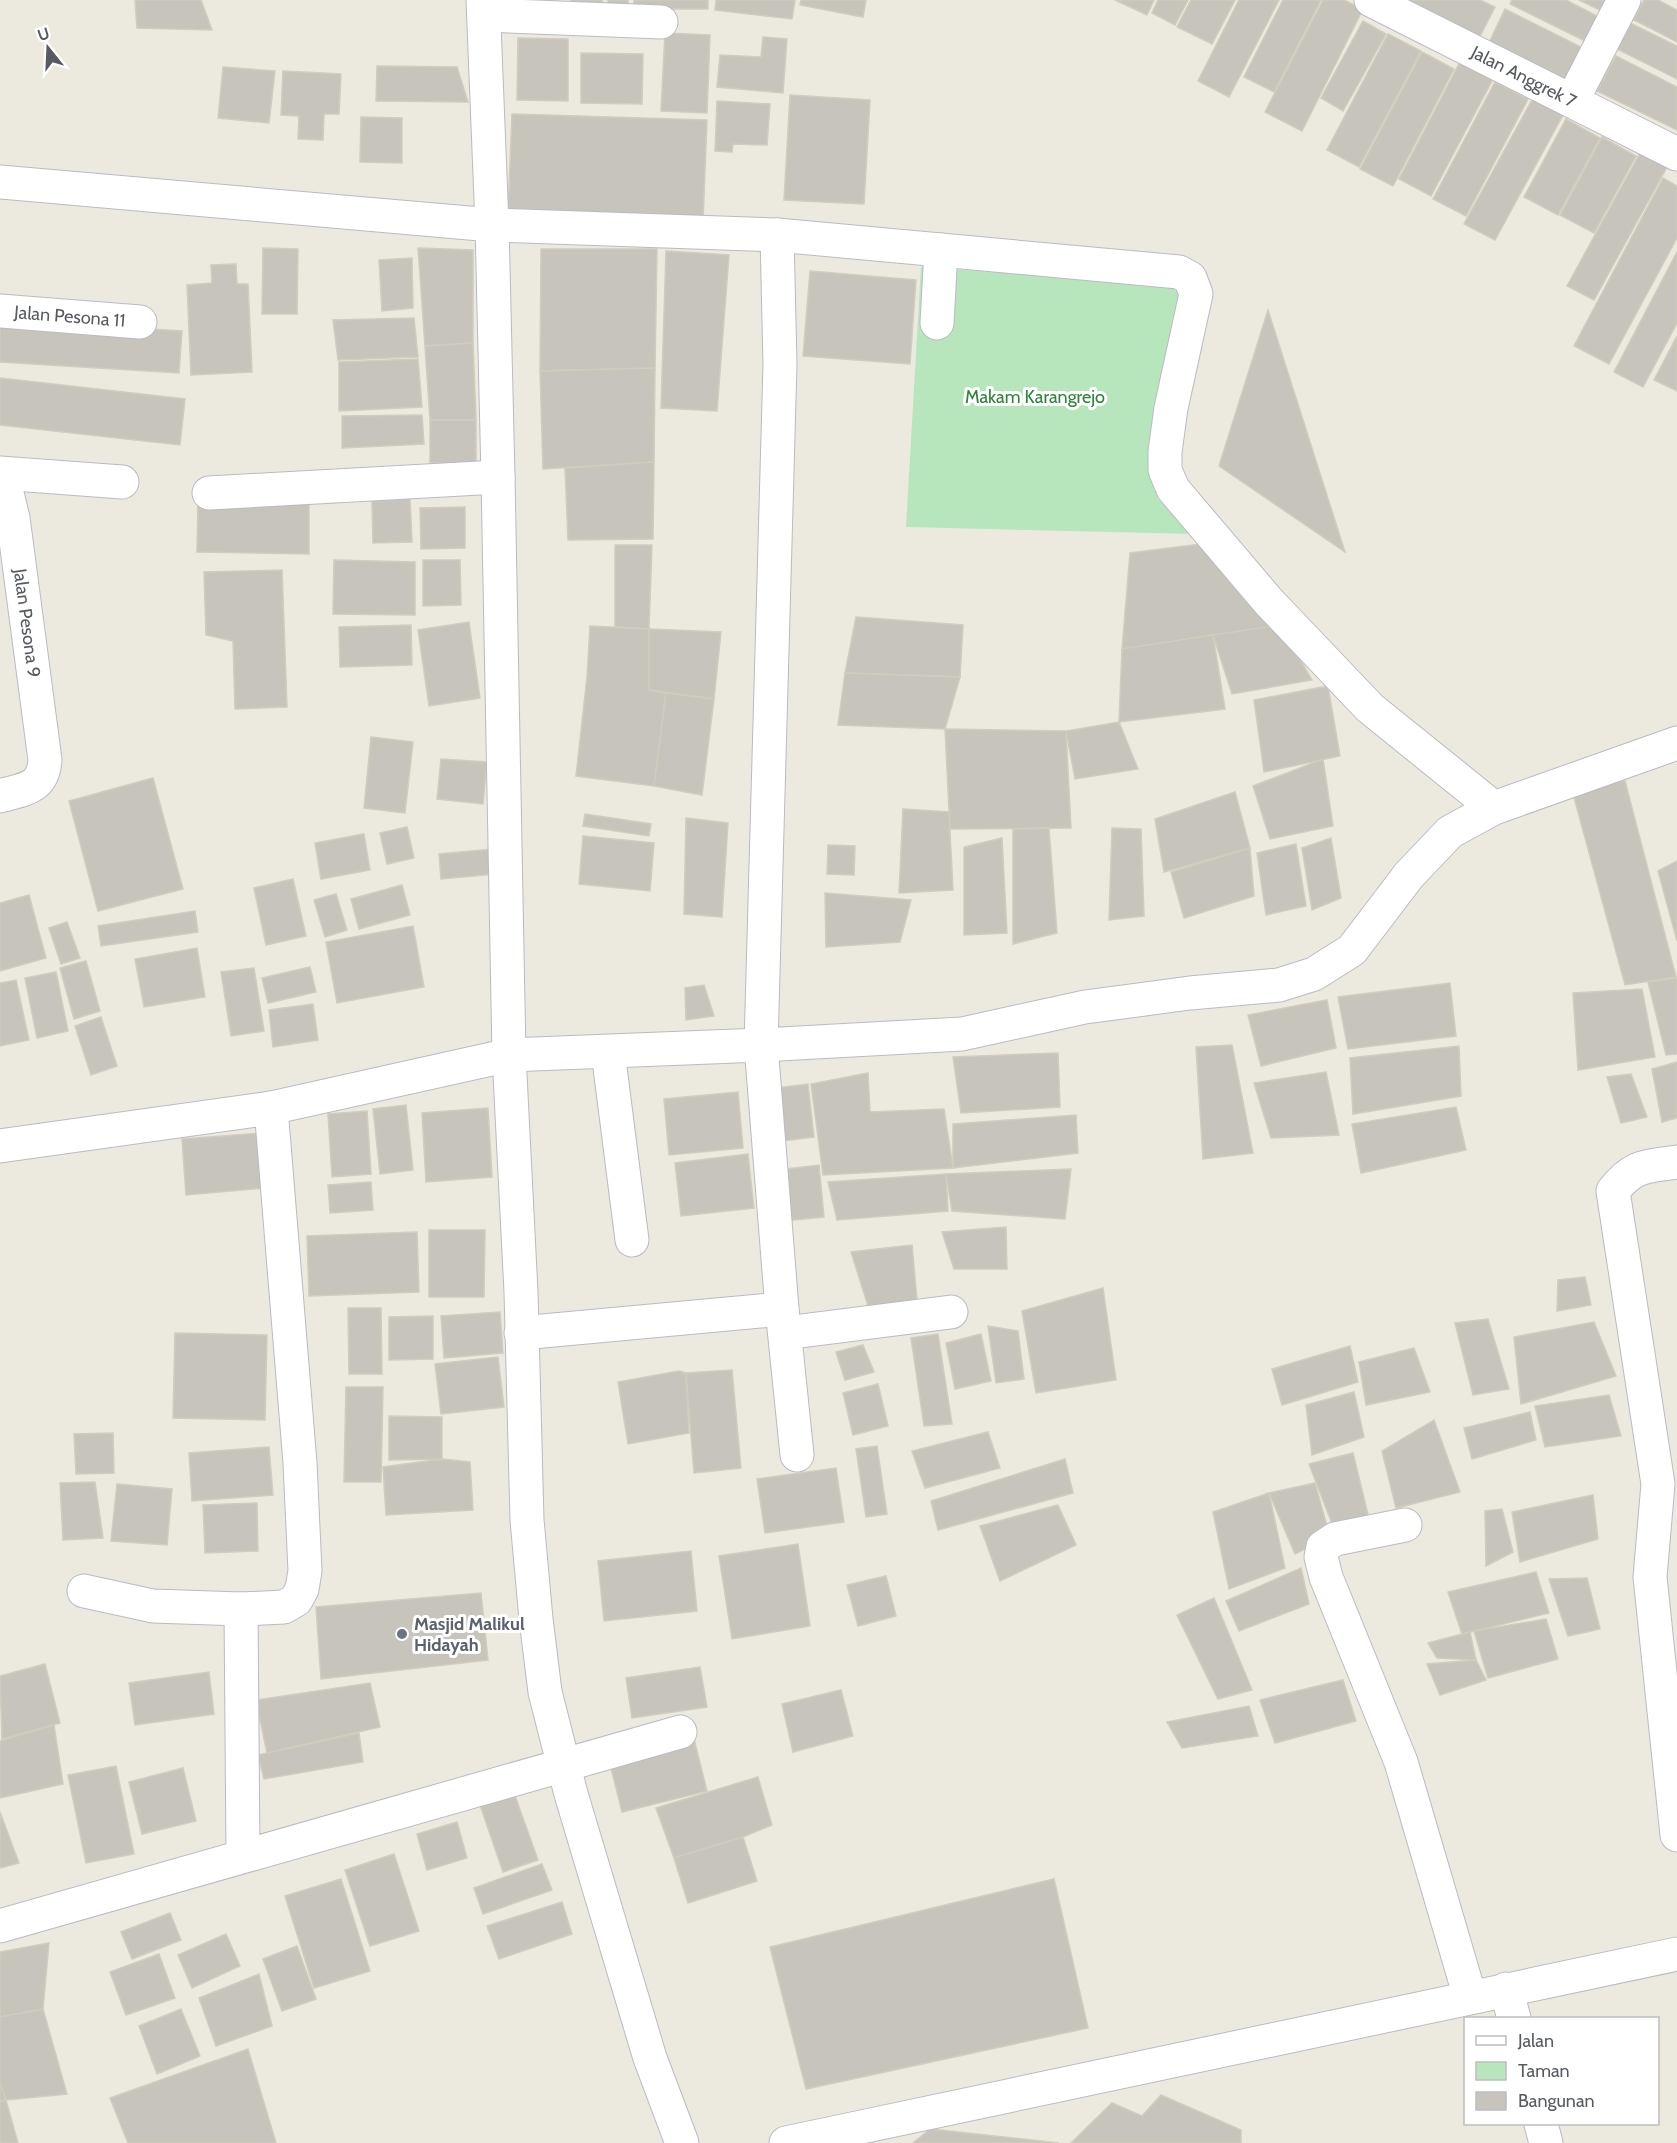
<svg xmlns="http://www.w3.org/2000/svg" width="1677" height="2143" viewBox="0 0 1677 2143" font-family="Cabin,sans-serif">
  <rect width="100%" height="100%" fill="#eceade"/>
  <path fill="#b8e6bc" d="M921,267l246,17 14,11 -29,140 43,99 -289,-7z"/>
  <g fill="#c7c4bb" stroke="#d1ccbc" stroke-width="1.5">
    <path d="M135,0h66l11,30 -75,-2z"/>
    <path d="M571,0h31v10l-31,-1z"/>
    <rect x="608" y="0" width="20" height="8"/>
    <rect x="634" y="0" width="74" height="9"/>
    <path d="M716,0h79l-3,19 -77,-9z"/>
    <path d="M801,0h65l-3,17 -63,-12z"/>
    <path d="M1115,0h39l-7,15z"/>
    <path d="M1158,0h30l-13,25 -23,-12z"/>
    <path d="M1191,0h44l-23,44 -35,-17z"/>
    <path d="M1239,0h40l-50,97 -31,-16z"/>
    <path d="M1283,0h38l-47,92 -30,-15z"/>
    <path d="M1323,0h21l19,9 -61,122 -37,-19z"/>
    <path d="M1399,0h81l15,7 -18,35z"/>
    <path d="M1512,0h54l35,18 -12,25 -79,-39z"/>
    <path d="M1579,0h34l-7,13z"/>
    <path d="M1644,0h14l19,10v32l-43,-22z"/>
    <path d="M1505,9l80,40 -18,35 -79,-39z"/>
    <path d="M1363,21l23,13 -43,77 -22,-13z"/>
    <path d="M1630,23l47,23v33l-60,-30z"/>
    <path d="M665,33l45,2 -3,78 -46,-2z"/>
    <path d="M1388,34l33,17 -62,116 -32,-17z"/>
    <path d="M763,37l24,2 -4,54 -66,-6 3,-32 41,2z"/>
    <path d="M518,38l50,1v62l-51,-1z"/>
    <path d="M1422,52l32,17 -61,117 -33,-17z"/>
    <path d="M581,53l62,1 -1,50 -61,-1z"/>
    <path d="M1616,56l61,31v43l-80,-39z"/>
    <path d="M1460,62l33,17 -62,117 -32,-17z"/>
    <path d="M377,66l80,1 11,35 -92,-1z"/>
    <path d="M223,67l52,4 -6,52 -51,-5z"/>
    <path d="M283,71l58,3 -2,40h-15l-1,26 -25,-1 1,-23 -18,-1z"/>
    <path d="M1495,82l33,17 -62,117 -33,-17z"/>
    <path d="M790,95l80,5 -6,104 -80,-4z"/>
    <path d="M1533,98l30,17 -68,125 -31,-16z"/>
    <path d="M717,101l53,3 -3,41 -34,-1 -1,8 -17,-1z"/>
    <path d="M512,114l195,6 -4,101 -195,-7z"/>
    <path d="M361,117l41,1v45l-42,-1z"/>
    <path d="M1566,119l34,19 -42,77 -34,-18z"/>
    <path d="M1602,137l34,19 -42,77 -34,-18z"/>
    <path d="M1640,153l27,14 -73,133 -27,-14z"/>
    <path d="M1663,178l14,8v52l-68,126 -35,-18z"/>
    <path d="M263,248l35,1 -1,65h-35z"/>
    <path d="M418,248l55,2v93l-48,3z"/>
    <path d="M541,249h116l-2,119 -115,3z"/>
    <path d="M666,251l63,4 -12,156 -56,-3z"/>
    <path d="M1677,252v71l-34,64 -29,-15z"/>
    <path d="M412,258l1,50 -31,3 -3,-51z"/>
    <path d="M236,264l1,20h11l4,88 -61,3 -4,-90 25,-2 -1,-18z"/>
    <path d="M810,271l106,9 -6,84 -107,-8z"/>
    <path d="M1268,310l77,242 -126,-86z"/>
    <path d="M414,318l4,39 -80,3 -5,-40z"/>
    <path d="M0,320l182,11 -3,42 -179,-11z"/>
    <path d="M1677,336v55l-23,-11z"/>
    <path d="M473,343l3,77h-46l-5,-74z"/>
    <path d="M418,359l4,48 -83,4v-49z"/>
    <path d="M655,368l-1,94 -111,7 -3,-98z"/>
    <path d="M0,378l185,21 -5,46 -180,-20z"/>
    <path d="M422,415l2,29 -82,4v-32z"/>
    <rect x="430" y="420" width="46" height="43"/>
    <path d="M654,462l-1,77 -85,1 -3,-72z"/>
    <path d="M198,499l111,1v54l-112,-2z"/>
    <path d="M410,499l2,43 -39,1 -1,-42z"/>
    <path d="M465,507v41l-44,1 -1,-41z"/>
    <path d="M1201,544l79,81 -158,24 8,-96z"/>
    <path d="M615,545h37l-3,84 -34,-2z"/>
    <path d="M334,560l81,2v53l-82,-1z"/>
    <path d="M423,560h37l1,45 -38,1z"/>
    <path d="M282,570l5,137 -52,2 -2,-68 -27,-6 -2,-63z"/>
    <path d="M856,617l107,8 -3,52 -115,-4z"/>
    <path d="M469,622l11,76 -51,8 -11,-76z"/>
    <path d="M411,625l1,40 -72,2 -1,-40z"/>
    <path d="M1280,625l32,55 -80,14 -19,-59z"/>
    <path d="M590,626l59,3v61l17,3 -12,93 -78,-10 11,-99z"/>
    <path d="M649,629l72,3 -7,67 -65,-9z"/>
    <path d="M1213,635l12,74 -106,13 3,-73z"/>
    <path d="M845,673l115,4 -15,52 -107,-4z"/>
    <path d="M1328,686l12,70 -76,16 -10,-72z"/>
    <path d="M666,693l48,6 -12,96 -48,-9z"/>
    <path d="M1119,722l19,47 -63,10 -9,-48z"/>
    <path d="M945,729l121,2 5,97 -121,1z"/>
    <path d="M371,737l42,5 -8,71 -41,-5z"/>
    <path d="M441,759l46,3 -4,42 -46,-5z"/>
    <path d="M1323,759l10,67 -63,13 -17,-53z"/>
    <path d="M153,778l30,111 -85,22 -29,-110z"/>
    <path d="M1625,781l51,196 -51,8 -53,-195z"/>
    <path d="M1235,792l15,56 -86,24 -9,-53z"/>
    <path d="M903,809l46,3 4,78 -54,3z"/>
    <path d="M585,814l66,10 -2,12 -66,-10z"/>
    <path d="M686,818l42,5 -6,94 -38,-3z"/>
    <path d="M407,827l7,31 -27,6 -7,-31z"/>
    <path d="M1049,828l8,105 -44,11v-115z"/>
    <path d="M1112,828l29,1 3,87 -35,4z"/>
    <path d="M364,834l6,36 -49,9 -6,-36z"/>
    <path d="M583,836l71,7 -4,48 -71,-7z"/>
    <path d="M1002,838l5,95 -43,2v-88z"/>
    <path d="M1331,838l10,60 -29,12 -10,-62z"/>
    <path d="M1296,844l10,62 -40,9 -9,-62z"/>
    <path d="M828,845l27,1 -1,29 -27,-1z"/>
    <path d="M1250,848l4,48 -70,22 -13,-46z"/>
    <path d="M493,849l2,25 -54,5 -2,-25z"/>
    <path d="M1677,861v80l-19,-70z"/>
    <path d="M293,879l13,57 -40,9 -12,-57z"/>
    <path d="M402,885l8,30 -51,14 -8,-30z"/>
    <path d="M825,893l86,7 -11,42 -74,5z"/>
    <path d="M336,894l11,36 -22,7 -11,-37z"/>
    <path d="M29,895l17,63 -46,13v-68z"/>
    <path d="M195,911l3,21 -97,14 -3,-20z"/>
    <path d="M67,922l13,36 -19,6 -12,-36z"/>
    <path d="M413,926l11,61 -87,16 -11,-61z"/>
    <path d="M197,948l8,49 -61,10 -9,-48z"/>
    <path d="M86,961l14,50 -26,8 -14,-51z"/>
    <path d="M310,967l6,25 -48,11 -6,-25z"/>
    <path d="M254,968l10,63 -33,5 -10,-64z"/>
    <path d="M56,972l12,59 -31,7 -12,-60z"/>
    <path d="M1677,978v76l-11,1 -18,-73z"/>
    <path d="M16,980l13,60 -29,6v-63z"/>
    <path d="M1450,983l6,53 -108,13 -10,-52z"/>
    <path d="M704,985l10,31 -28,4 -1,-32z"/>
    <path d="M1642,989l13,68 -77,13 -5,-77z"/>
    <path d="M1327,1000l9,48 -75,18 -13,-51z"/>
    <path d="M313,1004l5,36 -45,7 -4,-37z"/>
    <path d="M101,1017l16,49 -26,9 -16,-49z"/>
    <path d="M1232,1045l21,108 -50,6 -7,-112z"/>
    <path d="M1459,1046l2,50 -108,18 -3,-56z"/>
    <path d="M1058,1053l2,54 -99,6 -8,-56z"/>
    <path d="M1677,1062v56l-15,4 -10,-53z"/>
    <path d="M1326,1072l13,63 -68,3 -17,-55z"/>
    <path d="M868,1073l2,39 74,-3 9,59 -130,7 -12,-91z"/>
    <path d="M1631,1074l16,43 -26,6 -14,-46z"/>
    <path d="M808,1084l6,53 -40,5 -6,-53z"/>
    <path d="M738,1092l5,56 -74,7 -5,-56z"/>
    <path d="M406,1105l7,65 -33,4 -7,-65z"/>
    <path d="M1456,1107l10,43 -105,23 -9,-49z"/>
    <path d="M488,1108l4,69 -66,5 -4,-69z"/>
    <path d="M367,1111l4,63 -39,3 -4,-63z"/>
    <path d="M1076,1115l2,38 -125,15v-44z"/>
    <path d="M261,1133l4,55 -79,7 -4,-56z"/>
    <path d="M748,1154l6,54 -73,8 -6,-53z"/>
    <path d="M819,1165l5,52 -41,4 -5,-51z"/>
    <path d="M1071,1169l-6,50 -113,-8 -6,-37z"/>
    <path d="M946,1174l2,37 -111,9 -9,-38z"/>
    <path d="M371,1182l2,28 -43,3 -2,-28z"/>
    <path d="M1006,1227l1,42h-53l-12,-37z"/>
    <path d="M429,1230h56l-1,67h-55z"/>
    <path d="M417,1232l2,60 -110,4 -2,-60z"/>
    <path d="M912,1245l5,55 -48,9 -18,-57z"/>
    <path d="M1585,1277l6,28 -34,6 1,-31z"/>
    <path d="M1103,1288l13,92 -80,13 -14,-82z"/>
    <path d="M348,1308h33l1,66h-33z"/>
    <path d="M500,1312l3,41 -59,5 -3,-42z"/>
    <path d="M433,1316v43l-44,1v-43z"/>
    <path d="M1488,1319l21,70 -36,6 -18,-72z"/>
    <path d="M1594,1322l22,54 -95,28 -7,-67z"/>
    <path d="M988,1326l30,5 6,48 -28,4z"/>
    <path d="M175,1333l92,2 -2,85 -92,-2z"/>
    <path d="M938,1334l14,90 -28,2 -13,-88z"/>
    <path d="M981,1334l10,47 -36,8 -9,-46z"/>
    <path d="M863,1345l11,27 -29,8 -9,-28z"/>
    <path d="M1350,1346l8,36 -76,23 -10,-36z"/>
    <path d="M1414,1348l16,44 -64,13 -7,-43z"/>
    <path d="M498,1357l6,50 -63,7 -6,-50z"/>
    <path d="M732,1370l9,98 -47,5 -8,-100z"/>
    <path d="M679,1371l7,2 3,60 -61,11 -10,-62z"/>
    <path d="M878,1384l10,42 -35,9 -10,-42z"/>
    <path d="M346,1387h37l-2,95h-37z"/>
    <path d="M1354,1392l10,45 -52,18 -6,-50z"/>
    <path d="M1609,1395l12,41 -76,11 -10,-41z"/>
    <path d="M1530,1412l6,28 -64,19 -8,-31z"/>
    <path d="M389,1416l53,1v42l-53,1z"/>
    <path d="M1434,1420l26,72 -64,16 -14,-57z"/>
    <path d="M988,1432l12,36 -75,20 -13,-37z"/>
    <path d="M113,1433l1,40 -38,1 -2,-40z"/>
    <path d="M877,1446l10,68 -21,3 -10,-68z"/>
    <path d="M269,1447l4,48 -81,6 -3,-48z"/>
    <path d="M1353,1453l18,74 -35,7 -27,-70z"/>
    <path d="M442,1459l28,3 3,48 -87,5 -3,-48z"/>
    <path d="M1065,1459l8,34 -135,37 -7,-29z"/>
    <path d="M836,1468l8,54 -79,11 -8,-54z"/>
    <path d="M95,1482l8,56 -40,2 -3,-57z"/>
    <path d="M1315,1483l15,54 -35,17 -26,-61z"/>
    <path d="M117,1484l55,5 -5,56 -56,-4z"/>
    <path d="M1269,1493l16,75 -56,21 -16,-77z"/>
    <path d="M1593,1495l5,44 -78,23 -8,-50z"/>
    <path d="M257,1503l1,48 -53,2 -2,-48z"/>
    <path d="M1058,1505l18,40 -76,36 -20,-55z"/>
    <path d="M1502,1509l11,43 -27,14 -1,-55z"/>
    <path d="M798,1544l12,82 -78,13 -13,-83z"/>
    <path d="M691,1551l6,60 -93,10 -6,-60z"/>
    <path d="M1301,1568l8,36 -70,27 -13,-30z"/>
    <path d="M1536,1572l13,41 -87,21 -14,-42z"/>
    <path d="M886,1576l10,40 -38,10 -11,-41z"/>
    <path d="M1587,1578l13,51 -32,7 -19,-57z"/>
    <path d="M481,1593l7,67 -167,19 -5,-72z"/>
    <path d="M1214,1598l38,92 -34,9 -41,-84z"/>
    <path d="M1546,1619l12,40 -70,19 -14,-47z"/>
    <path d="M1470,1632l6,28 -39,-2 -9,-15z"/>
    <path d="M1476,1660l10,20 -46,15 -13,-31z"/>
    <path d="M45,1664l15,59 -58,16 -2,-63z"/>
    <path d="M700,1667l7,40 -75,11 -6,-40z"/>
    <path d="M209,1672l5,42 -79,11 -6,-42z"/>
    <path d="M1343,1680l13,41 -81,22 -15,-43z"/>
    <path d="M370,1683l10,44 -113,26 -11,-53z"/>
    <path d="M841,1690l12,46 -60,16 -11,-48z"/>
    <path d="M1249,1706l9,30 -76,12 -15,-26z"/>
    <path d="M54,1725l9,59 -63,14v-57z"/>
    <path d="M359,1733l4,29 -99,17 -6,-24z"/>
    <path d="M693,1735l14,56 -85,21 -14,-56z"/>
    <path d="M116,1766l18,88 -48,9 -18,-88z"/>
    <path d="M183,1768l13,53 -54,13 -13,-52z"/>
    <path d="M758,1777l14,48 -29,12 -69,21 -18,-50z"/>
    <path d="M514,1793l24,67 -35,12 -23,-67z"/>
    <path d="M0,1812l19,51 -19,5z"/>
    <path d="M457,1822l10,36 -40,12 -10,-36z"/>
    <path d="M743,1837l14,44 -69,22 -14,-45z"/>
    <path d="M394,1854l25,77 -49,15 -25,-76z"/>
    <path d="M542,1864l10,26 -69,24 -9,-26z"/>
    <path d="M341,1879l29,92 -56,17 -29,-92z"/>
    <path d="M1054,1879l34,149 -282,61 -36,-142z"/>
    <path d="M562,1902l10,32 -73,25 -12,-33z"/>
    <path d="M170,1913l11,27 -49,19 -11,-27z"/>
    <path d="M226,1934l14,32 -48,22 -14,-33z"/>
    <path d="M49,1943l-6,66 -43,8v-65z"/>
    <path d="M297,1946l19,53 -34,12 -19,-52z"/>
    <path d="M159,1954l16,44 -49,17 -16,-43z"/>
    <path d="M259,1974l13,52 -56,20 -17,-48z"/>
    <path d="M43,2009l24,85 -61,6 -6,-17v-66z"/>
    <path d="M181,2009l19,47 -43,18 -18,-48z"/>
    <path d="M248,2049l28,94h-148l-18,-45z"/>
    <path d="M0,2083l6,17 -6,1z"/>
    <path d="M1161,2095l80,35v13h-170l41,-40 30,13z"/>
    <path d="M6,2100l12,43h-18v-41z"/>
    <path d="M930,2129l129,14h-146z"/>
  </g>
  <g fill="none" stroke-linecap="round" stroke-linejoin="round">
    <g stroke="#b9bbc2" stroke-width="35">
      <g id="minor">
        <path d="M483,0l9,225 6,252 11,578 12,237 6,228 9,99 9,73 26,102 79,264 32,85"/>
        <path id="s1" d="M1371,0l306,154"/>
        <path d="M485,15l176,7"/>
        <path d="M1572,101l52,-101"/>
        <path d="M0,182l492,43 285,10 402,37 11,6 6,16 -25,114 -6,44v18l8,19 96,113 101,106 124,100"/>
        <path d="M777,235l3,129 -19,681 21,264 15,146"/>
        <path id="s2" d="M0,311l140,11"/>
        <path d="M937,323l4,-73"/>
        <path d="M0,473l122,9"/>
        <path id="s3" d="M0,474l6,15 7,29 32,242c-2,29 -21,29 -45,36"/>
        <path d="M209,493l289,-16"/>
        <path d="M608,1052l24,188"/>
        <path d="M0,1146l271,-38 238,-53 252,-10 201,-11 123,-27 105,-14 89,-8 35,-11 38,-24 57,-75 41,-43 44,-24 183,-65"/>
        <path d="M1677,1162c-31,5 -43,2 -64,29l45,293 -8,93 27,258"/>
        <path d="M521,1333l261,-24"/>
        <path d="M785,1333l166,-21"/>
        <path d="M1405,1525l-70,14 -12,8 -2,10 5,20 75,185 69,235"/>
        <path d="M84,1591l69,15 88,3 43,-2 12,-7 6,-11 3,-18 -5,-108 -29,-355"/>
        <path d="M241,1609l2,246"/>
        <path d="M0,1926l680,-194"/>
        <path d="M1506,1989l8,29"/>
        <path d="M1541,2124l5,19"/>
        <path d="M786,2143l891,-189"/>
      </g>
    </g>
    <use href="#minor" stroke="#fff" stroke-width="33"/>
  </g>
  <circle fill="#6b7280" stroke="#fff" stroke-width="2" cx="402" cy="1634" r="6"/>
  <g text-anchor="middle" stroke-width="6" stroke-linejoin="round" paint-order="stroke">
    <g font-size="18" fill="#575b61" stroke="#fff">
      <text dy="6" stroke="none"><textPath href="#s1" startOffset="171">Jalan Anggrek 7</textPath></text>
      <text dy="6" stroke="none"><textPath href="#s2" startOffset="70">Jalan Pesona 11</textPath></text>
      <text dy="6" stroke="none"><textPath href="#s3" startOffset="152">Jalan Pesona 9</textPath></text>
    </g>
    <g font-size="18" fill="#2e8239" stroke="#fff">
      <text x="1035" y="403">Makam Karangrejo</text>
    </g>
    <g font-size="18" font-weight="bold" fill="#5b616d" stroke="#fff" text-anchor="start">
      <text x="414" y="1630">Masjid Malikul<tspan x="414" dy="21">Hidayah</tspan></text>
    </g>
  </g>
  <rect x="1464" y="2017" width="195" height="108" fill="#ffffff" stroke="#bcbdc0" stroke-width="1.5"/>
  <rect x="1476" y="2036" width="30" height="9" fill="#ffffff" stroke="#bcbdc0" stroke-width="1.5"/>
  <text x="1518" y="2047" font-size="18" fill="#575b61">Jalan</text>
  <rect x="1476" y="2062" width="30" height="18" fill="#b8e6bc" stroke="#bcbdc0" stroke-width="1.5"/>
  <text x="1518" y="2077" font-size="18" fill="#575b61">Taman</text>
  <rect x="1476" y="2092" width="30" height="18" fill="#c7c4bb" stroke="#bcbdc0" stroke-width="1.5"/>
  <text x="1518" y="2107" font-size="18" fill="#575b61">Bangunan</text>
  <g transform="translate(48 48) rotate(342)" stroke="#ffffff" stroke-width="4.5" paint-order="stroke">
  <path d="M0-4.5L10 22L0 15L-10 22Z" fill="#575b61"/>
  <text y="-9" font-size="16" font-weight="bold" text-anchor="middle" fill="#575b61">U</text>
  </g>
</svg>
